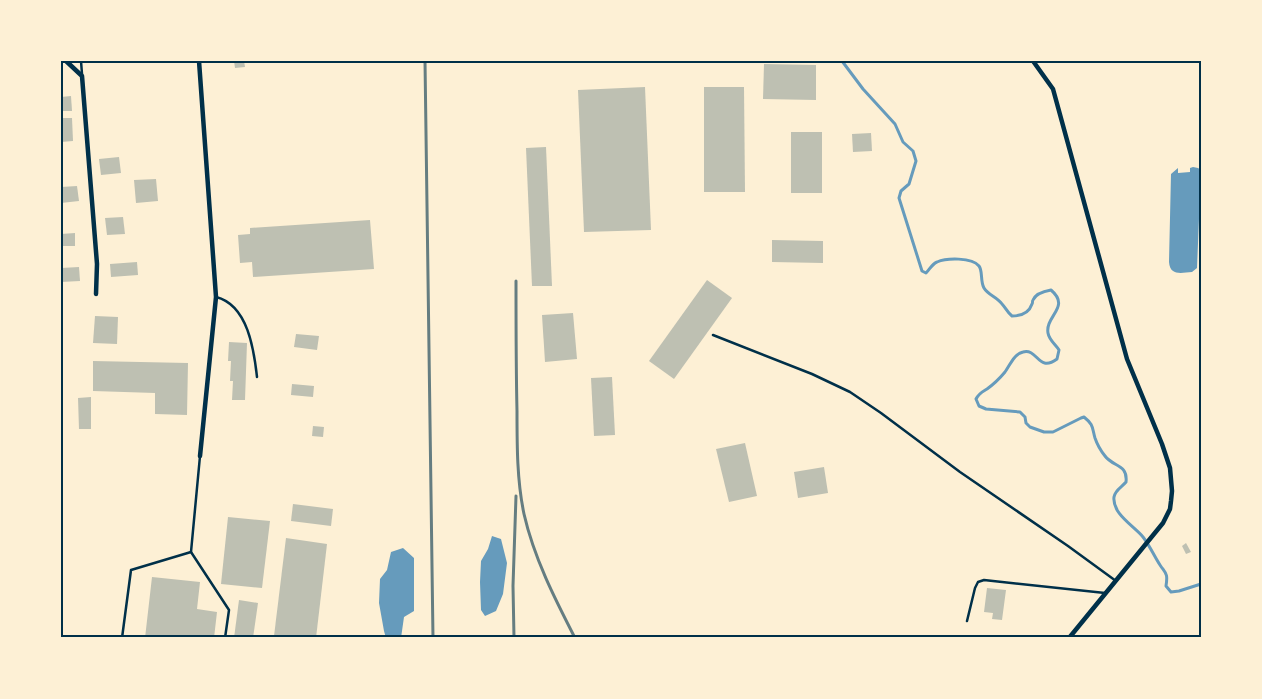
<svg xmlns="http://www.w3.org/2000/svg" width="1262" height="699" viewBox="0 0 1262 699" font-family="Arial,sans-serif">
  <rect width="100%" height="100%" fill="#fdf0d5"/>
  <g fill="#669bbc">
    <path d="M1193,167l5,1 3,2 -4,98 -5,4c-11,1 -22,4 -23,-10l2,-88 7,-6v5l12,-1v-4z"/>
    <path d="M492,536l9,3 6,24 -4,31 -7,17 -11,5 -4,-6 -1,-28 1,-21 7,-12z"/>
    <path d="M403,548l11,10v53l-10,6 -3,21h-15l-2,-7 -5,-28 1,-24 7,-9 4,-18z"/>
  </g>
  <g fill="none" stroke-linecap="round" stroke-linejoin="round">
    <path stroke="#669bbc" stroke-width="3" d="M842,61l21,28 32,35 8,18 10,9 3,10 -7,23 -8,7 -2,7 23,73 4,2c4,-4 6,-9 11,-11 9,-4 35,-5 42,4 4,5 1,15 5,22 4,7 13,9 18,16 4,4 4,7 10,12 9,0 17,-3 20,-12 1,-1 0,-3 1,-4 3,-7 12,-9 18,-10 20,17 -6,26 -3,43 1,7 8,12 11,17l-2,9c-19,14 -19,-11 -34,-7 -9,2 -13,13 -18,20 -5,6 -11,12 -18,17 -5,3 -8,4 -11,10l3,7 7,3 34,3 5,5 1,6 4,4 14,5h9l28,-14 3,-1c10,8 8,11 11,21 2,6 6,13 10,18 8,11 23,8 21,26 -4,5 -11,8 -12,15 -2,17 20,29 29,40 7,9 11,19 17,28 6,9 8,8 6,21l5,6 8,-1 22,-7"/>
  </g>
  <g fill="#bec0b2">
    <path d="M234,61h10l1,6 -10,1z"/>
    <path d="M764,64l52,1v35l-53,-1z"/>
    <path d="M645,87l6,143 -67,2 -6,-142z"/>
    <path d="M704,87h40l1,105h-41z"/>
    <path d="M71,96l1,15h-11v-14z"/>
    <path d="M61,118h11l1,23 -12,1z"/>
    <rect x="791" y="132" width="31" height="61"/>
    <path d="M871,133l1,18 -19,1 -1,-18z"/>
    <path d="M546,147l6,139h-20l-6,-138z"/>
    <path d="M119,157l2,16 -20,2 -2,-16z"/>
    <path d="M156,179l2,22 -22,2 -2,-23z"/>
    <path d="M77,186l2,15 -18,2v-16z"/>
    <path d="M123,217l2,17 -18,1 -2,-17z"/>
    <path d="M370,220l4,49 -121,8 -1,-15 -12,1 -2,-28 12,-1v-6z"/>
    <path d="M75,233v13h-14v-12z"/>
    <path d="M772,240l51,1v22l-51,-1z"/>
    <path d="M137,262l1,13 -27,2 -1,-13z"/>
    <path d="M79,267l1,14 -19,1v-14z"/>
    <path d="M707,280l25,18 -58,81 -25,-18z"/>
    <path d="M573,313l4,46 -32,3 -3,-47z"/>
    <path d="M95,316l23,1 -1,27 -24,-1z"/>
    <path d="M296,334l23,2 -2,14 -23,-3z"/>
    <path d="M229,342l18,1 -2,57h-13l1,-19h-3l1,-20h-3z"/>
    <path d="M93,361l95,2 -1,52 -32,-1v-21l-62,-2z"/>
    <path d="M612,377l3,58 -21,1 -3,-58z"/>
    <path d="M292,384l22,2 -1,11 -22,-2z"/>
    <path d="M91,397v32h-12l-1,-31z"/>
    <path d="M313,426l11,1 -1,10 -11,-1z"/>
    <path d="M745,443l12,53 -28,6 -13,-53z"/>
    <path d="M824,467l4,26 -30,5 -4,-26z"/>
    <path d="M293,504l40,5 -2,17 -40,-5z"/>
    <path d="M228,517l42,4 -8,67 -41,-4z"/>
    <path d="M286,538l41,6 -11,94h-25l-17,-2z"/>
    <path d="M1186,543l5,9 -5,2 -4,-8z"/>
    <path d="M152,577l48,5 -3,27 20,3 -3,26h-69z"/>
    <path d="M987,588l19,2 -4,30 -10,-1 1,-6 -9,-1z"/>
    <path d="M239,600l19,3 -5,35h-19z"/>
  </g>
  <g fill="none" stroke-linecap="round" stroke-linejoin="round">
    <g stroke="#003049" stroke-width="2.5">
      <path d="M81,61l1,13"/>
      <path d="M216,297c32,8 38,53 41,80"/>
      <path d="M713,335l99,39 38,18 31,21 79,59 108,74 48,35"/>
      <path d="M200,456l-9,96 38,58 -4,28"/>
      <path d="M967,621l8,-33 3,-6 6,-2 121,13"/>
      <path d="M122,638l9,-68 60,-18"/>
    </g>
    <g stroke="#003049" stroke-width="4.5">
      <path d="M66,61l16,15 15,188 -1,30"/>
      <path d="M199,61l17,236 -16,159"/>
      <path d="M1033,61l20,28 74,270 35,85 8,24 2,23 -1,10 -1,8 -7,14 -94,115"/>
    </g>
    <g stroke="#657d81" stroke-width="3">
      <path d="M425,61l8,577"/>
      <path d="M516,281c0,44 0,87 1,130 0,35 0,70 7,103 10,44 31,85 51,124"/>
      <path d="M514,638l-1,-52 3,-90"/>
    </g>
  </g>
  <rect width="1262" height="699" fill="none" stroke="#fdf0d5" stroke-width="125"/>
  <rect x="62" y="62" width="1138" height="574" fill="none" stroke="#003049" stroke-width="2"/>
</svg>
